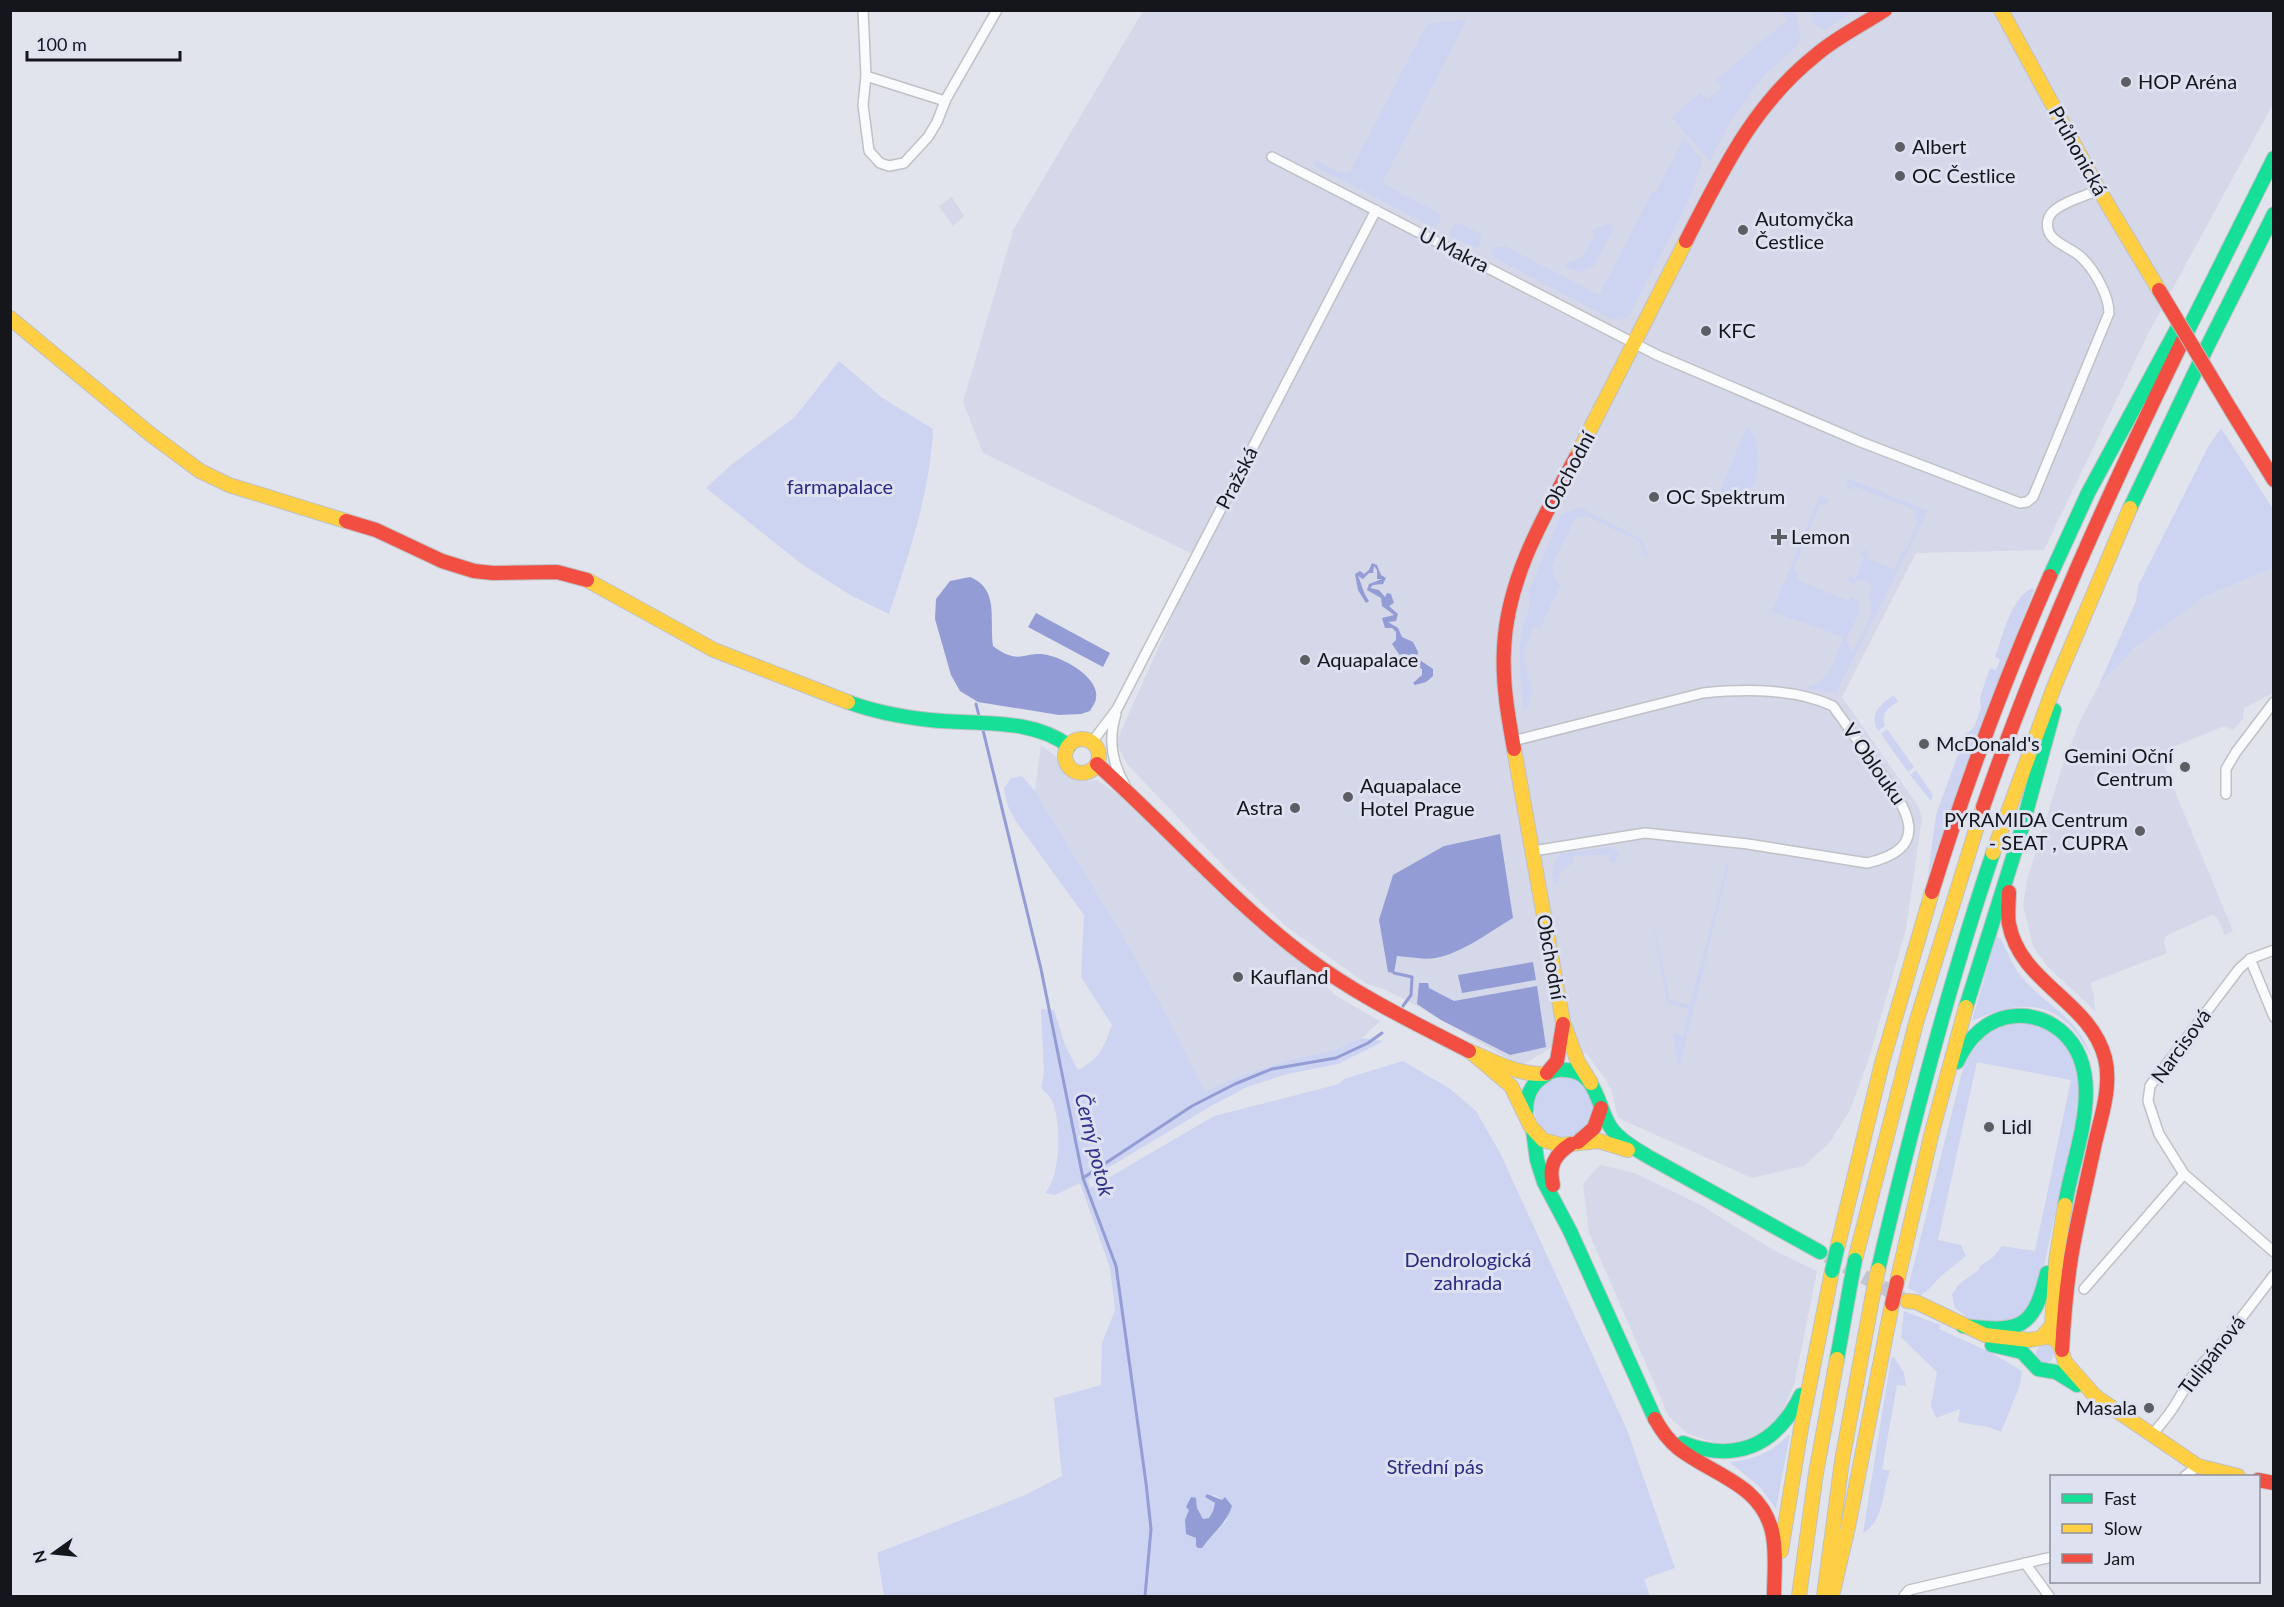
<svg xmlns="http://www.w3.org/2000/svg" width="2284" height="1607" viewBox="0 0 2284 1607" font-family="Lato,sans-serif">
  <rect width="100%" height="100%" fill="#e1e4ec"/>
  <g fill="#d4d8e8">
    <path d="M1143,11h1130v93l-125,230 -104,216 -128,3 -74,144 76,109 4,12 -16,111 -37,129 -19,52 -20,32 -26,24 -52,12 -134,-60 -6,-26 -6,-12 -20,-27 -34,-6 -31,19 -104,-60 -33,-17 -17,-5 -80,-57 -50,-47 -110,-116 -11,-22 83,-185 -216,-104 -20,-51 51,-174z"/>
    <path d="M952,197l12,19 -11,10 -14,-20z"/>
    <path d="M2273,568v125l-29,15 -1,11 -10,11 -9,-4 -65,27 74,178 -8,4 -9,-19 -5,-1 -45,21 -2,6 3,11 -77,30 4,12 1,16 -48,-45 -14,-20 -10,-41 4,-25 15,-48 21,-68 17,-43 19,-36 38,-39 69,-50z"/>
    <path d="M1041,745l18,14 7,17 14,5 17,-1 22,15 216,200 45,26 -18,17 -29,12 -47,11 -47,15 -34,17 -42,-85 -38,-69 -90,-148z"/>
    <path d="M1600,1165l34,8 65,31 76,47 42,20 -23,114 -12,27 -9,12 -13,9 -14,7 -14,3h-16l-28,-9 -19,-17 -80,-184 -6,-49z"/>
  </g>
  <g fill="#cdd4f2" fill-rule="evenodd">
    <path d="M1780,11h15l6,27 -6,10 -32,28 -33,46 -20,39 -39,-44 29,-24 7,7 15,-12 -6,-8 71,-60z"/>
    <path d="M1810,11v-1l45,1 -31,19 -11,-7z"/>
    <path d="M1467,19l-85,164 55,29 4,6 -5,10 -122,-62 1,-6 25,13 10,-1 77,-148z"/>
    <path d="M1684,138l19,23 -17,45 -58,111 -9,3 -9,-2 -119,-62 3,-8 11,-2 94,49 54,-104 3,1z"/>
    <path d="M1610,223l3,7 -20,37 -14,5 -13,-5v-3l16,-7 12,-20 -2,-7z"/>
    <path d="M1456,224l8,1 16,9 2,7 -6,7 -26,-12 1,-8z"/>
    <path d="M839,361l42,36 52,32c-3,64 -24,125 -44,185l-37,-18 -49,-31 -97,-77 25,-23 64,-48z"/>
    <path d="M1747,426c21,22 12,91 -27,65z"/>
    <path d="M2221,428l52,81v59l-67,28 -69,50 -38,39 37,-84 2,-15 70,-139z"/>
    <path d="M1848,478l80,33 -92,182 -33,-5c25,-2 32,-30 41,-51l-72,-25 48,-117 9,5 -3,5 -6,-1 -27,66 5,3 -1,7 52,21 2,-4 6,3 3,11 -14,29 6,12c7,-11 16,-27 19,-39 3,-13 -5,-13 1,-28l-14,-6 -4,6 -6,-4 1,-5 7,2 8,-20 -5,-6 9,-2 -1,8 28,12 7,-19h4l12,-31 -3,-2 2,-7 -63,-25 -3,5 -5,-6z"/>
    <path d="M1579,507l63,32 6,18 -4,-2 -4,-13 -53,-26 -12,3 -24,48 4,13 6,4 -21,44 -6,-2 -11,28 9,37 -5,18 -3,1c-3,-24 -6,-51 -3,-76 2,-16 12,-23 7,-41l33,-78z"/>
    <path d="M2032,588l2,2 -68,176 -38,109 8,-60 30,-83 2,1 6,-6 7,-19 -1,-11 10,-29 6,2 4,-10 -5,-3c9,-23 14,-56 37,-69z"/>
    <path d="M1894,695l4,7c-10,6 -17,11 -13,24l-7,5c-9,-17 2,-27 16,-36z"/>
    <path d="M1887,729l27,38 -6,5 -27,-38z"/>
    <path d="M1916,770l17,25 -2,6 -21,-26z"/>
    <path d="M1022,776l13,15 90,148 38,69 42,84 34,-16 47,-15 47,-11 29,-12 22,3 -46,23 -51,10 -40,13 -36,19 -123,74 3,8 123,-72 125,-32 5,-5 59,-18 46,27 27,23 24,42 127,277 48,138 -31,11 6,17h-766l-7,-43 146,-57 39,-20 -8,-78 47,-13 1,-42 13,-33 -5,-42 -30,-85 -25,12 -10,-2c16,-18 16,-68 8,-90 -2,-6 -8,-11 -12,-15l3,-14 -3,-65 13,1 11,35 13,25c23,-12 25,-22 34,-45l-31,-48 3,-62 -69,-95 -7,-14 -4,-18 7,-10zM1207,1494l3,3 5,-2 7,5 5,20 -25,28 -17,-28 12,-18v6l6,11 6,-1 4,-7 2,-8 -10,-6z"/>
    <path d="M1610,847l6,3 3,4 -4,8 -6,1v-8l-36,1v7l-12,8 -4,11 -3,2c-2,-12 -3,-20 5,-30z"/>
    <path d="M1727,864h2l-50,204 -6,-34 10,2 6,-27 -22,-6 -16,-90 19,87 20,5z"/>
    <path d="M1996,937l5,2c6,12 11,26 20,37 27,33 56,38 71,83 -28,-58 -65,-63 -120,-38z"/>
    <path d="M2007,1022l38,3 24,22 11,30 -5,47 -35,160 -7,22 -23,18 -46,-6 1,-3 -10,-7 -3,-14 7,-10 21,-15 -1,-2 14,-10 9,-11 33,5 36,-171 -94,-18 -39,178 23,5 5,11 -25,20 -13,14 -7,5 -13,-7 57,-228 15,-18 -2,-3z"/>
    <circle cx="1564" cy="1107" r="30"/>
    <path d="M1904,1311l36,14 -1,4 53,24 30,18 -2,14 -19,47 -13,-5 -30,-5 2,-13 -24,9 -5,-12 6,-34 -36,-35z"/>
    <circle cx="2045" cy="1354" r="9"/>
    <path d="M1894,1357l10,16 2,13 -9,-1 -15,84 8,2c-8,21 -6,50 -27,62l28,-175z"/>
    <path d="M1790,1434l-14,75 -17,-23 -30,-24c25,-2 43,-10 61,-28z"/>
  </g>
  <g fill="#939cd4">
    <path d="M1372,563l5,2 4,10 5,3 -3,6 -10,1 -3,3 9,2 6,7 2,-4 4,1 3,9 -5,3 9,8 -2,7 -8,1 10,6 4,9 11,5 5,10 -1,6 16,11v7l-7,6 -11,3 -2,-2 9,-8v-6l-11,-6 -4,3 -15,-22 4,-4v-8l-4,-4h-7l-3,-10 12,-3 -12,-9 -1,-8 -14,-8 2,-6 13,-5h-5v-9l-3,-4 -1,7h-4l-6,6 -5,-3c4,9 5,17 11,25l-3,2 -8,-13 -3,-16 5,-3 4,3 5,-4z"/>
    <path d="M970,577c30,12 19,44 23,69 29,22 32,2 58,10 16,4 49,23 45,42 0,4 -4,9 -6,13l-9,3 -22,1 -81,-13 -18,-11 -9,-16 -16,-56 1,-20 14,-18z"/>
    <path d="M1036,613l74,40 -7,14 -75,-40z"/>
    <path d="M1500,834l13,84c-24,14 -50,35 -78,40 -12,2 -25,-1 -38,-2l-3,17 -6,-1 -9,-52 14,-45 51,-29z"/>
    <path d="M1533,962l3,18 -74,13 -4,-18z"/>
    <path d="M1419,983h9l1,5 25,13 83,-15 9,61 -36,8 -69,-35 -24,-16z"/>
    <path d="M1207,1494l15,6 3,-3 7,9c-6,18 -19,27 -30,42h-4l-2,-2v-8l-10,-4 -1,-14 4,-10 -3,-3 5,-10 5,1 1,10 6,11 6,-1 4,-7 2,-8 -10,-6z"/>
  </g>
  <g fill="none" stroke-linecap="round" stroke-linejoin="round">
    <g stroke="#939cd4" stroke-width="3">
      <path d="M976,704l4,16"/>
      <path d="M982,726l59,243 42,209 33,88 30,217 5,46 -6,67"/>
      <path d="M1394,973l18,4 -1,18 -8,11"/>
      <path d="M1083,1178l109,-72 43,-22 37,-15 64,-11 32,-15 14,-10"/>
    </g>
    <path stroke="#c2c5cd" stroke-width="14" stroke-dasharray="14 7" stroke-linecap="butt" d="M1827,1256l75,42"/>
    <g stroke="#bfc1c6" stroke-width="12">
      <g id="street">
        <path d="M863,10l3,66 -3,29 6,46 11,12 9,3 15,-3 24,-26 9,-15 9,-23 51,-89"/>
        <path d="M866,76l79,25"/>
        <path d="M1272,157l385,198 204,87 159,61 7,-1 6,-5 76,-184c0,-17 -14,-42 -26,-54 -11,-13 -40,-16 -35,-39 1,-4 4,-8 8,-11 12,-9 29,-13 43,-19"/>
        <path d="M1116,714c-8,25 -4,49 9,71"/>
        <path d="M1513,741l190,-48c42,-4 91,-5 130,13 14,20 29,40 43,60 27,38 62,81 -9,97l-119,-19 -103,-11 -112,18"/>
        <path d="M1092,742l25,-33 259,-499"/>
        <path d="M2226,794v-25l10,-17 38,-50"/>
        <path d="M2274,950l-24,9 -11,10 -89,117 -2,15 11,33 25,40 90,78"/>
        <path d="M2250,959l24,58"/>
        <path d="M2084,1289l100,-115"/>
        <path d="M2152,1435c8,-10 17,-20 23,-30 12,-20 22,-40 41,-54l58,-76"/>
        <path d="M2185,1476l13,-10"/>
        <path d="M2025,1563l24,33"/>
        <path d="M1904,1596l5,-6 143,-33"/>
      </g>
    </g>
    <g stroke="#bfc1c6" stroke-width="16">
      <g id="fast">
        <path d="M2185,336l89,-178"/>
        <path d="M2130,508l77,-161 67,-133"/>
        <path d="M2050,576l38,-83 90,-166"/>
        <path d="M848,702c27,10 54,15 82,18 46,5 100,-3 139,26"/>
        <path d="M1966,1007l54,-172 34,-125"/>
        <path d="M1957,1062c11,-24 30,-44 58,-46 17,-1 33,4 46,15 49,42 12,121 4,174"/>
        <path d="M1526,1111c0,-15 5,-27 18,-35 6,-5 14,-7 22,-6 32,1 31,38 45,58 9,12 23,20 36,28l173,96"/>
        <path d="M1533,1130l4,30 7,22 26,49 85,188"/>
        <path d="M1878,1270c33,-141 69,-281 115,-417"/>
        <path d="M1963,1326c56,6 70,5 84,-53"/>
        <path d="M1992,1345l30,7 16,17 18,3 21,13"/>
        <path d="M1837,1359l14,-78"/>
        <path d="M1683,1443c53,20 93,3 118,-48"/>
      </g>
    </g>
    <g stroke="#bfc1c6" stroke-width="16">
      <g id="slow">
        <path d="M2001,10l98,180 60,100"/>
        <path d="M10,318l140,116 50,37 29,14 117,36"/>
        <path d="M1576,457l110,-216"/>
        <path d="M587,580l127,70 134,52"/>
        <circle cx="1082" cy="756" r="17"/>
        <path d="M1514,749l49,273 15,40 13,21"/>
        <path d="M1993,853l61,-166 76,-179"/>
        <path d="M1469,1051c24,10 49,24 76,23"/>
        <path d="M1473,1054l38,32 20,41 12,13 18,5 38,-4 29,9"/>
        <path d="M1837,1249l45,-186 50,-171"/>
        <path d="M1855,1260l61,-237 67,-216"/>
        <path d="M1897,1282l35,-150 34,-125"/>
        <path d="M1907,1301l9,1 69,33 44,5 18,-3 8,2 5,6 5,17 30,34 103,70 40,10"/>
        <path d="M2042,1337l10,-12 4,-64 9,-56"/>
        <path d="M1781,1551l20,-123 31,-157"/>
        <path d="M1799,1596l17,-123 21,-114"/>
        <path d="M1824,1596l18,-135 30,-162"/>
        <path d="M1832,1596l16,-69 44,-223"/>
      </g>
    </g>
    <g stroke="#bfc1c6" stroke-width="16">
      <g id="jam">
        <path d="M1686,241c36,-70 67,-136 130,-186 21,-18 46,-30 69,-45"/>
        <path d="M2231,410l43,70"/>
        <path d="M346,521l30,9 66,31 32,10 19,2 64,-1 30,8"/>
        <path d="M1514,749c-6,-33 -12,-67 -10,-101 3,-69 40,-132 72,-191"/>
        <path d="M1097,764c71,63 133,136 209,193 50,38 107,65 163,94"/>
        <path d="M1983,807c56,-162 127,-317 202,-471"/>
        <path d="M1932,892c33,-107 73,-213 118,-316"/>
        <path d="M2009,892c0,10 -2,22 0,32 11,59 81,77 96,134 7,28 -4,59 -10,85 -7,33 -15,66 -21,98 -7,36 -10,72 -12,109"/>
        <path d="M1547,1073l10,-12 6,-37"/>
        <path d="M1578,1142l16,-14 7,-20"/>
        <path d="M1553,1185c-5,-19 2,-31 18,-41"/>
        <path d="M1655,1419c6,11 13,21 23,29 34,27 82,35 94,83 5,21 2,44 2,65"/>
        <path d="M2258,1480l16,3"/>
      </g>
    </g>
    <use href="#street" stroke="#fafbfc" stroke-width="9"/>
    <use href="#fast" stroke="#16e098" stroke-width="14"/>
    <use href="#slow" stroke="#ffcf43" stroke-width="14"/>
    <use href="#jam" stroke="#f24e42" stroke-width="14"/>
    <g stroke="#bfc1c6" stroke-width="16" stroke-linecap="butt">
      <g id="fast-bridge">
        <path d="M1832,1271l5,-22"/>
        <path d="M1851,1281l4,-21"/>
      </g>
    </g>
    <g stroke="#bfc1c6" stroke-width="16" stroke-linecap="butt">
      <path id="slow-bridge" d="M1872,1299l6,-29"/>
    </g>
    <g stroke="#bfc1c6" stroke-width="16" stroke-linecap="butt">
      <g id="jam-bridge">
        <path d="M2159,290l72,120"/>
        <path d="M1892,1304l5,-22"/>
      </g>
    </g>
    <use href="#fast-bridge" stroke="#16e098" stroke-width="14"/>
    <use href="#slow-bridge" stroke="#ffcf43" stroke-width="14"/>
    <use href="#jam-bridge" stroke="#f24e42" stroke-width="14"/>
  </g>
  <g fill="#5c5e64" stroke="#dde1f0" stroke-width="2">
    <circle cx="2126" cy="82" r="6"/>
    <circle cx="1900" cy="147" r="6"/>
    <circle cx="1900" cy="176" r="6"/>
    <circle cx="1743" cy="230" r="6"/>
    <circle cx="1706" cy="331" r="6"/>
    <circle cx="1654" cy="497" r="6"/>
    <path d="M1776 528h6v6h6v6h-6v6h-6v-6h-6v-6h6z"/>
    <circle cx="1305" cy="660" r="6"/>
    <circle cx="1924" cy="744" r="6"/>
    <circle cx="2185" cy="767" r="6"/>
    <circle cx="1348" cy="797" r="6"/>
    <circle cx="1295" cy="808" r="6"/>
    <circle cx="2140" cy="831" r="6"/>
    <circle cx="1238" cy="977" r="6"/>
    <circle cx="1989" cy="1127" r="6"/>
    <circle cx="2149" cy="1408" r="6"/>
  </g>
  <g text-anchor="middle" stroke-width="6" stroke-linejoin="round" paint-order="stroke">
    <g font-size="20" fill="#15161b" stroke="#dde1f0" text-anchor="start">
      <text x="2138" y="89">HOP Aréna</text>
      <text x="1912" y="154">Albert</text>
      <text x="1912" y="183">OC Čestlice</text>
      <text x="1755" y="226">Automyčka<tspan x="1755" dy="23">Čestlice</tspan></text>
      <text x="1718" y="338">KFC</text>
      <text x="1666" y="504">OC Spektrum</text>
      <text x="1791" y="544">Lemon</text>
      <text x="1317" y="667">Aquapalace</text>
      <text x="1936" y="751">McDonald's</text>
      <text x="2173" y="763" text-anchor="end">Gemini Oční<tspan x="2173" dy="23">Centrum</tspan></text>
      <text x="1360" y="793">Aquapalace<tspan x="1360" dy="23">Hotel Prague</tspan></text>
      <text x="1283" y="815" text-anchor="end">Astra</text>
      <text x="2128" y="827" text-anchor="end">PYRAMIDA Centrum<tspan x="2128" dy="23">- SEAT , CUPRA</tspan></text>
      <text x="1250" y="984">Kaufland</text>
      <text x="2001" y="1134">Lidl</text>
      <text x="2137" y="1415" text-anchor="end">Masala</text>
    </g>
    <g font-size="20" fill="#15161b" stroke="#dde1f0">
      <text transform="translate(2078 151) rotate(61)" y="7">Průhonická</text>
      <text transform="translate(1454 250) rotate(27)" y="7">U Makra</text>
      <text transform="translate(1569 471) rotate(-62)" y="7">Obchodní</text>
      <text transform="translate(1237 478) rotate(-63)" y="7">Pražská</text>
      <text transform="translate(1874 764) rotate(55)" y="7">V Oblouku</text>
      <text transform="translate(1551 957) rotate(80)" y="7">Obchodní</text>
      <text transform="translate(2181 1046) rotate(-54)" y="7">Narcisová</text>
      <text transform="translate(2212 1355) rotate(-52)" y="7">Tulipánová</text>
    </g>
    <g font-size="20" fill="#2a2a83" stroke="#dde1f0">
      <text x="840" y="494">farmapalace</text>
      <text x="1468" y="1267">Dendrologická<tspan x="1468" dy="23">zahrada</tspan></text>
      <text x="1435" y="1474">Střední pás</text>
    </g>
    <g font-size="21" font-style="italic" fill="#30328b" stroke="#dde1f0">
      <text transform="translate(1094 1145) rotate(76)" y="7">Černý potok</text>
    </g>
  </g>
  <rect width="2284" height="1607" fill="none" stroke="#15161b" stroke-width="24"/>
  <rect x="2050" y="1475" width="210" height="108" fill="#dde1f0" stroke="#8d909b" stroke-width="1.5"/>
  <rect x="2062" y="1494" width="30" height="9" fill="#16e098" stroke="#8d909b" stroke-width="1.5"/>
  <text x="2104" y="1505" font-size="18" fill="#15161b">Fast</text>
  <rect x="2062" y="1524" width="30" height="9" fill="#ffcf43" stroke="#8d909b" stroke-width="1.5"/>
  <text x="2104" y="1535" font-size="18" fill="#15161b">Slow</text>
  <rect x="2062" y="1554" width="30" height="9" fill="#f24e42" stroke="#8d909b" stroke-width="1.5"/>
  <text x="2104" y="1565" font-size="18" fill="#15161b">Jam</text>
  <g transform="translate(54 1553) rotate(255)" stroke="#dde1f0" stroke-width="4.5" paint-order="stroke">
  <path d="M0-4.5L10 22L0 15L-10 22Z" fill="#15161b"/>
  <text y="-9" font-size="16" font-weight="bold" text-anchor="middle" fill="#15161b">N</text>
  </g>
  <path d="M27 51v9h153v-9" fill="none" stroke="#15161b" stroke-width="3"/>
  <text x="36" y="51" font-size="18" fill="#15161b" stroke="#dde1f0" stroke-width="4.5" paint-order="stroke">100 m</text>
</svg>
